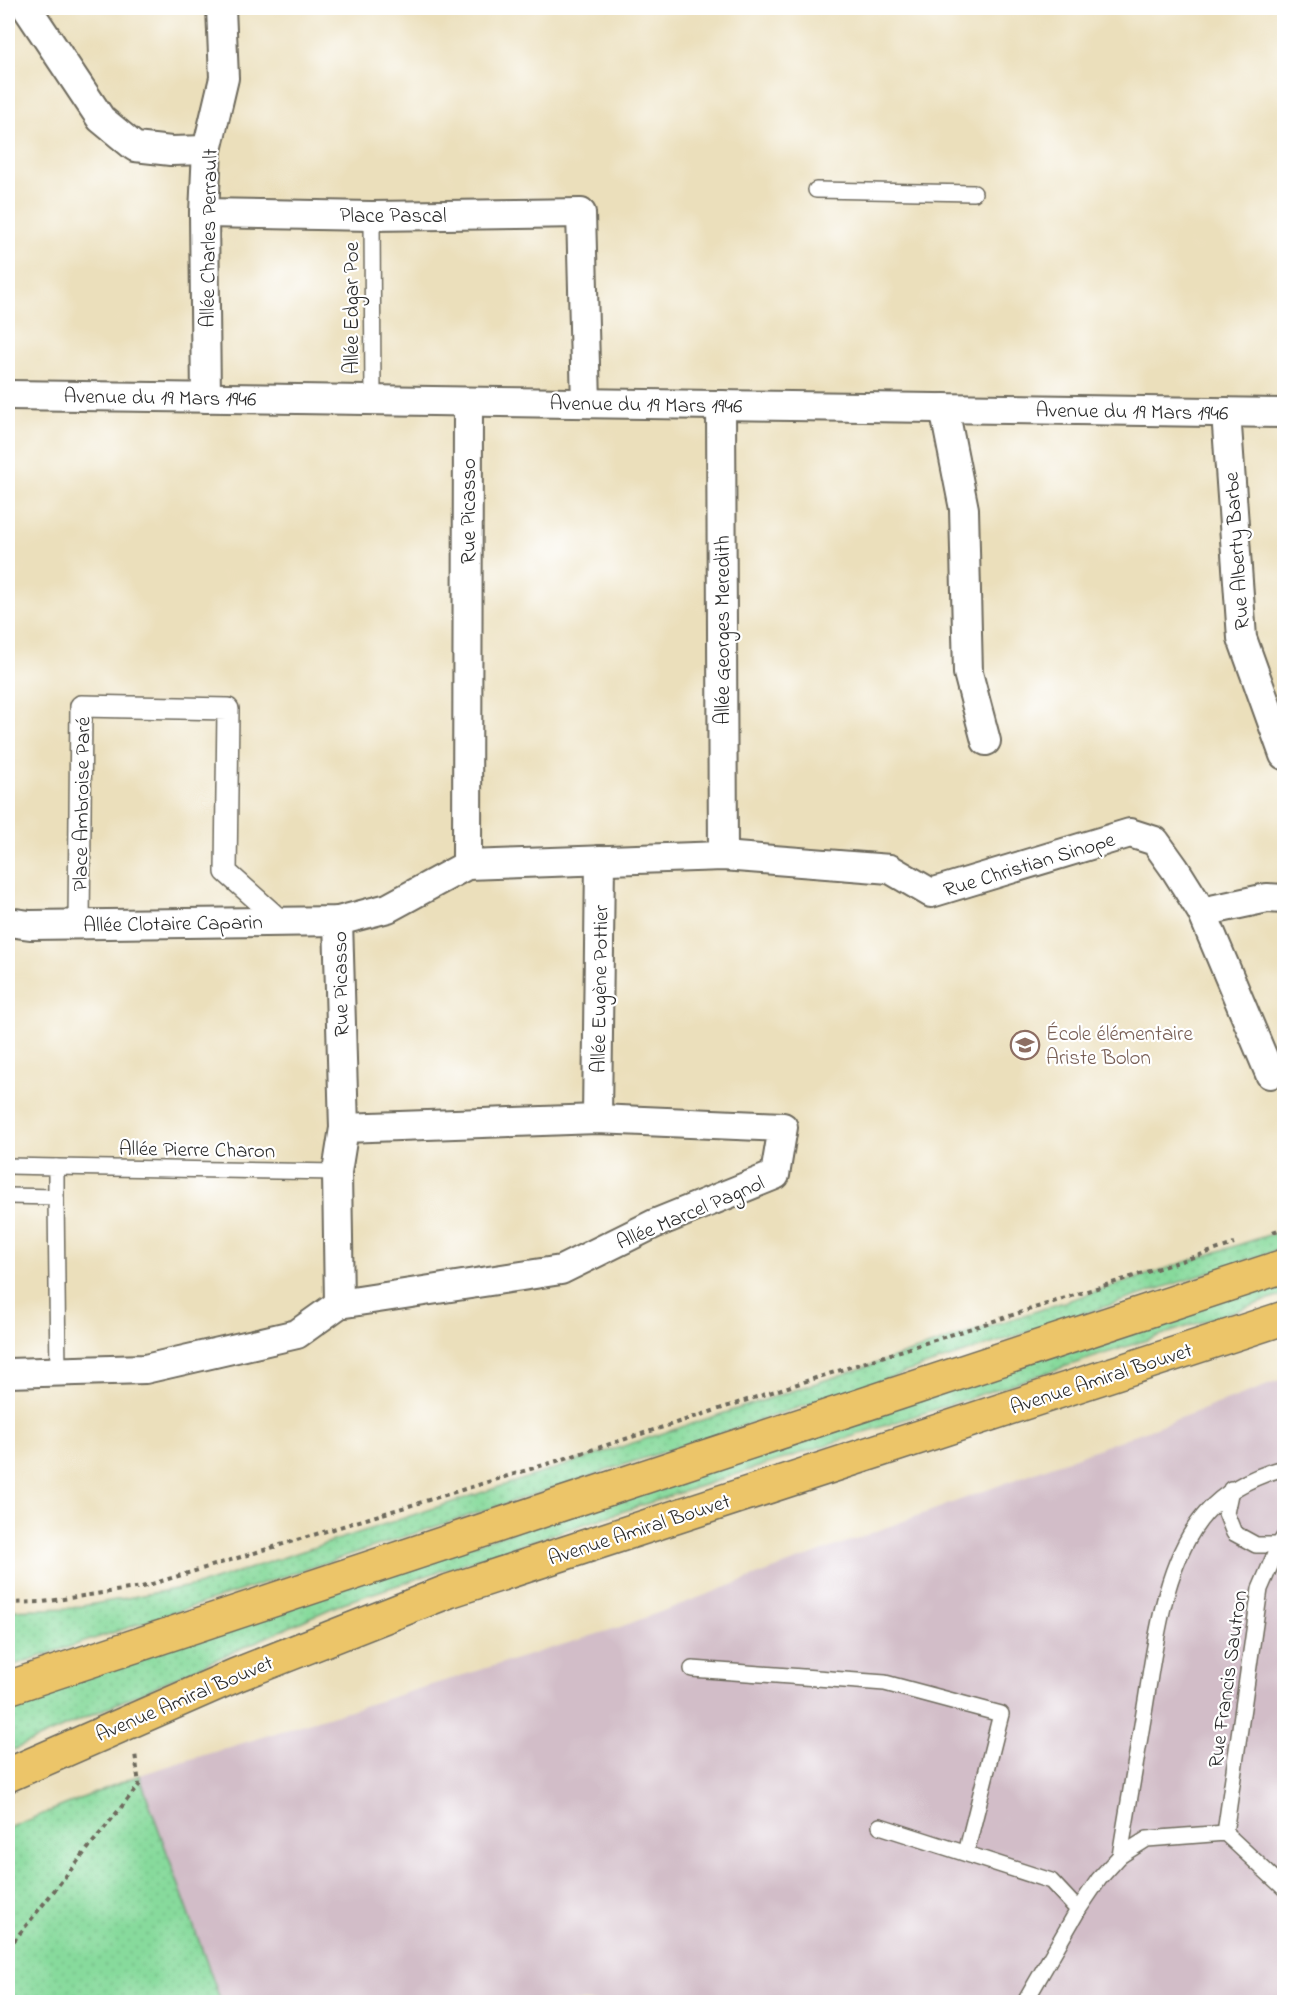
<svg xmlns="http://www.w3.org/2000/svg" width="1292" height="2010" viewBox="0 0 1292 2010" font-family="'Indie Flower',sans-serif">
  <defs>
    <pattern id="grass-dots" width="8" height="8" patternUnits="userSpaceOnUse" patternTransform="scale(1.5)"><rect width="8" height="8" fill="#87da9c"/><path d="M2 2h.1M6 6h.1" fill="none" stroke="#75bb87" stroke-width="1.8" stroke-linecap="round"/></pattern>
  </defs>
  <rect width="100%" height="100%" fill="#fff"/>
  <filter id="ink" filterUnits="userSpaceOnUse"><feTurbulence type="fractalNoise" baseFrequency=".0167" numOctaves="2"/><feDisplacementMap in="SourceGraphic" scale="12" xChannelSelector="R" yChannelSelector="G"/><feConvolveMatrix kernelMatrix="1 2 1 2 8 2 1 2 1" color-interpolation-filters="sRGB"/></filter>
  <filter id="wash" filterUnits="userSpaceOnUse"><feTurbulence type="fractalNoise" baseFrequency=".008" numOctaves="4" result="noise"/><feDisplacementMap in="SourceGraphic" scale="24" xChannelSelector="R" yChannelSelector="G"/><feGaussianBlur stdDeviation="1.35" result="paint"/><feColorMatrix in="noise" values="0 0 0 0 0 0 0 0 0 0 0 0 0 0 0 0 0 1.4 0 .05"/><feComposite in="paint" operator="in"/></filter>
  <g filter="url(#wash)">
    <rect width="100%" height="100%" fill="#ebdfbb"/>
    <path fill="#d2bdc8" d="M1284,1379v623h-1063l-82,-227 481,-148z"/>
    <g fill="url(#grass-dots)" stroke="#598264" stroke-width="1.5">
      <path d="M1284,1230v18l-1276,419v-57l64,-2 130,-24z"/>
      <path d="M1284,1277v18l-941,308 -335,149v-54z"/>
      <path d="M139,1775l82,227h-213v-174z"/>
    </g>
  </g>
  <g filter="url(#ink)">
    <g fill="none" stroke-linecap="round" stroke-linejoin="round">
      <g stroke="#6e6a5d" stroke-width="18">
        <g id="service">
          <path d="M816,190l158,3"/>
          <path d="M372,216l1,184"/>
          <path d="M8,1166l48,1v30l-48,-1"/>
          <path d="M56,1167l281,5"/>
          <path d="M56,1197l2,176"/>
          <path d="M1231,1489l-5,24 8,20 22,12h23"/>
          <path d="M692,1669l193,14 116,31 -35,139"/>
          <path d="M880,1826l171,55 27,29"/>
          <path d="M1225,1833l35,-244 19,-44 5,-8"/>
          <path d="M1120,1856c8,-50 17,-100 25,-149 10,-61 19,-147 61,-194 21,-24 49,-37 78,-45"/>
          <path d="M1025,2002l53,-92 21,-31 21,-23 27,-17 78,-6 59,55"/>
        </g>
      </g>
      <g stroke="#6e6a5d" stroke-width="24">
        <path id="pedestrian" d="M79,925l2,-219 147,3 -2,163 56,50"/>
      </g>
      <g stroke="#6e6a5d" stroke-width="32">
        <g id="minor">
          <path d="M27,8l74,111 34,28 36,4 36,-1"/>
          <path d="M204,213l168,3 209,-3 5,190"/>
          <path d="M8,395l1276,18"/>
          <path d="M206,398l-2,-185 3,-63 17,-72 -3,-70"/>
          <path d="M721,405l2,451"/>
          <path d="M944,408l20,101 4,164 18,68"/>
          <path d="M1226,412l16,226 42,117"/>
          <path d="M467,865l1,-463"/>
          <path d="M1202,912l65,-14 17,1"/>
          <path d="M338,921l6,207 -7,44 2,132"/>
          <path d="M8,922l22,3 308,-4 50,-13 79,-43 256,-9 167,13 41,24 199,-60 25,8 20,28 27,43 68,162"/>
          <path d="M597,1119l3,-259"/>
          <path d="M8,1373l137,-4 152,-35 42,-30 222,-34 93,-46 121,-49 8,-48 -186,-8 -253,9"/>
        </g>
      </g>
      <g stroke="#6e6a5d" stroke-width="36">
        <g id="primary">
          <path d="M8,1688c424,-144 852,-279 1276,-422"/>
          <path d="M8,1775l228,-100 213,-84 835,-273"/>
        </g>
      </g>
      <g stroke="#6e6a5d" stroke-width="4" stroke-dasharray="4.5 4.5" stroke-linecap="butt">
        <path d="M1273,1232l11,-4"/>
        <path d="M8,1603l35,-1 99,-15 415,-126 677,-217"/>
        <path d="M8,1948l131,-163 -4,-32"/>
      </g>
      <use href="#service" stroke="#fff" stroke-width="15"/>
      <use href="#pedestrian" stroke="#fff" stroke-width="21"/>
      <use href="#minor" stroke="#fff" stroke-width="28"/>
      <use href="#primary" stroke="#ecc569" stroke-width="33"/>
    </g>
  </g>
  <defs>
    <g id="school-ring" transform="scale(1.5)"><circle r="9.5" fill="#fff" stroke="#8d6e63" stroke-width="1.5"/><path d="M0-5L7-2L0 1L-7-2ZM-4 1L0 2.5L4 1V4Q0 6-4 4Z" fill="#8d6e63"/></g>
  </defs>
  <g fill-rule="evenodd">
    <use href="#school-ring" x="1025" y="1045"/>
  </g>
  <g text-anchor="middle" stroke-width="4.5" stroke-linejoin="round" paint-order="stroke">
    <g font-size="21" fill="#2b2b2b" stroke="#fff">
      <text x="393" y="222">Place Pascal</text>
      <text transform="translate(208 238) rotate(-89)" y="7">Allée Charles Perrault</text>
      <text transform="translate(351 308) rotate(-90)" y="7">Allée Edgar Poe</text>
      <text transform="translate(160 397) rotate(1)" y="7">Avenue du 19 Mars 1946</text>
      <text transform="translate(646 404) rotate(1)" y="7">Avenue du 19 Mars 1946</text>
      <text transform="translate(1132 411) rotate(1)" y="7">Avenue du 19 Mars 1946</text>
      <text transform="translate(468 511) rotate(-90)" y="7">Rue Picasso</text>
      <text transform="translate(1236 551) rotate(-94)" y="7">Rue Alberty Barbe</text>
      <text transform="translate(722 630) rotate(-90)" y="7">Allée Georges Meredith</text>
      <text transform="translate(81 804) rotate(-89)" y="7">Place Ambroise Paré</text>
      <text transform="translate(1029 864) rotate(-17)" y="7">Rue Christian Sinope</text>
      <text transform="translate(173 923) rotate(-1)" y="7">Allée Clotaire Caparin</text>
      <text transform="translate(340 984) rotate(-91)" y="7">Rue Picasso</text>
      <text transform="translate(599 989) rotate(-89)" y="7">Allée Eugène Pottier</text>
      <text transform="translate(197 1149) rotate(1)" y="7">Allée Pierre Charon</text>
      <text transform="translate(690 1212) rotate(-23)" y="7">Allée Marcel Pagnol</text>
      <text transform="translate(1101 1378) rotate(-18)" y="7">Avenue Amiral Bouvet</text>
      <text transform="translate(639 1529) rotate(-18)" y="7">Avenue Amiral Bouvet</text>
      <text transform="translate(1227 1679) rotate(-82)" y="7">Rue Francis Sautron</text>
      <text transform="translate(184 1698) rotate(-23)" y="7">Avenue Amiral Bouvet</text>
    </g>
    <g font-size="21" fill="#785e54" stroke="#fff" text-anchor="start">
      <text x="1046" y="1040">École élémentaire<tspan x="1046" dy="24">Ariste Bolon</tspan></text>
    </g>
  </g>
  <rect width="1292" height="2010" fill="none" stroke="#fff" stroke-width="30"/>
</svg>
